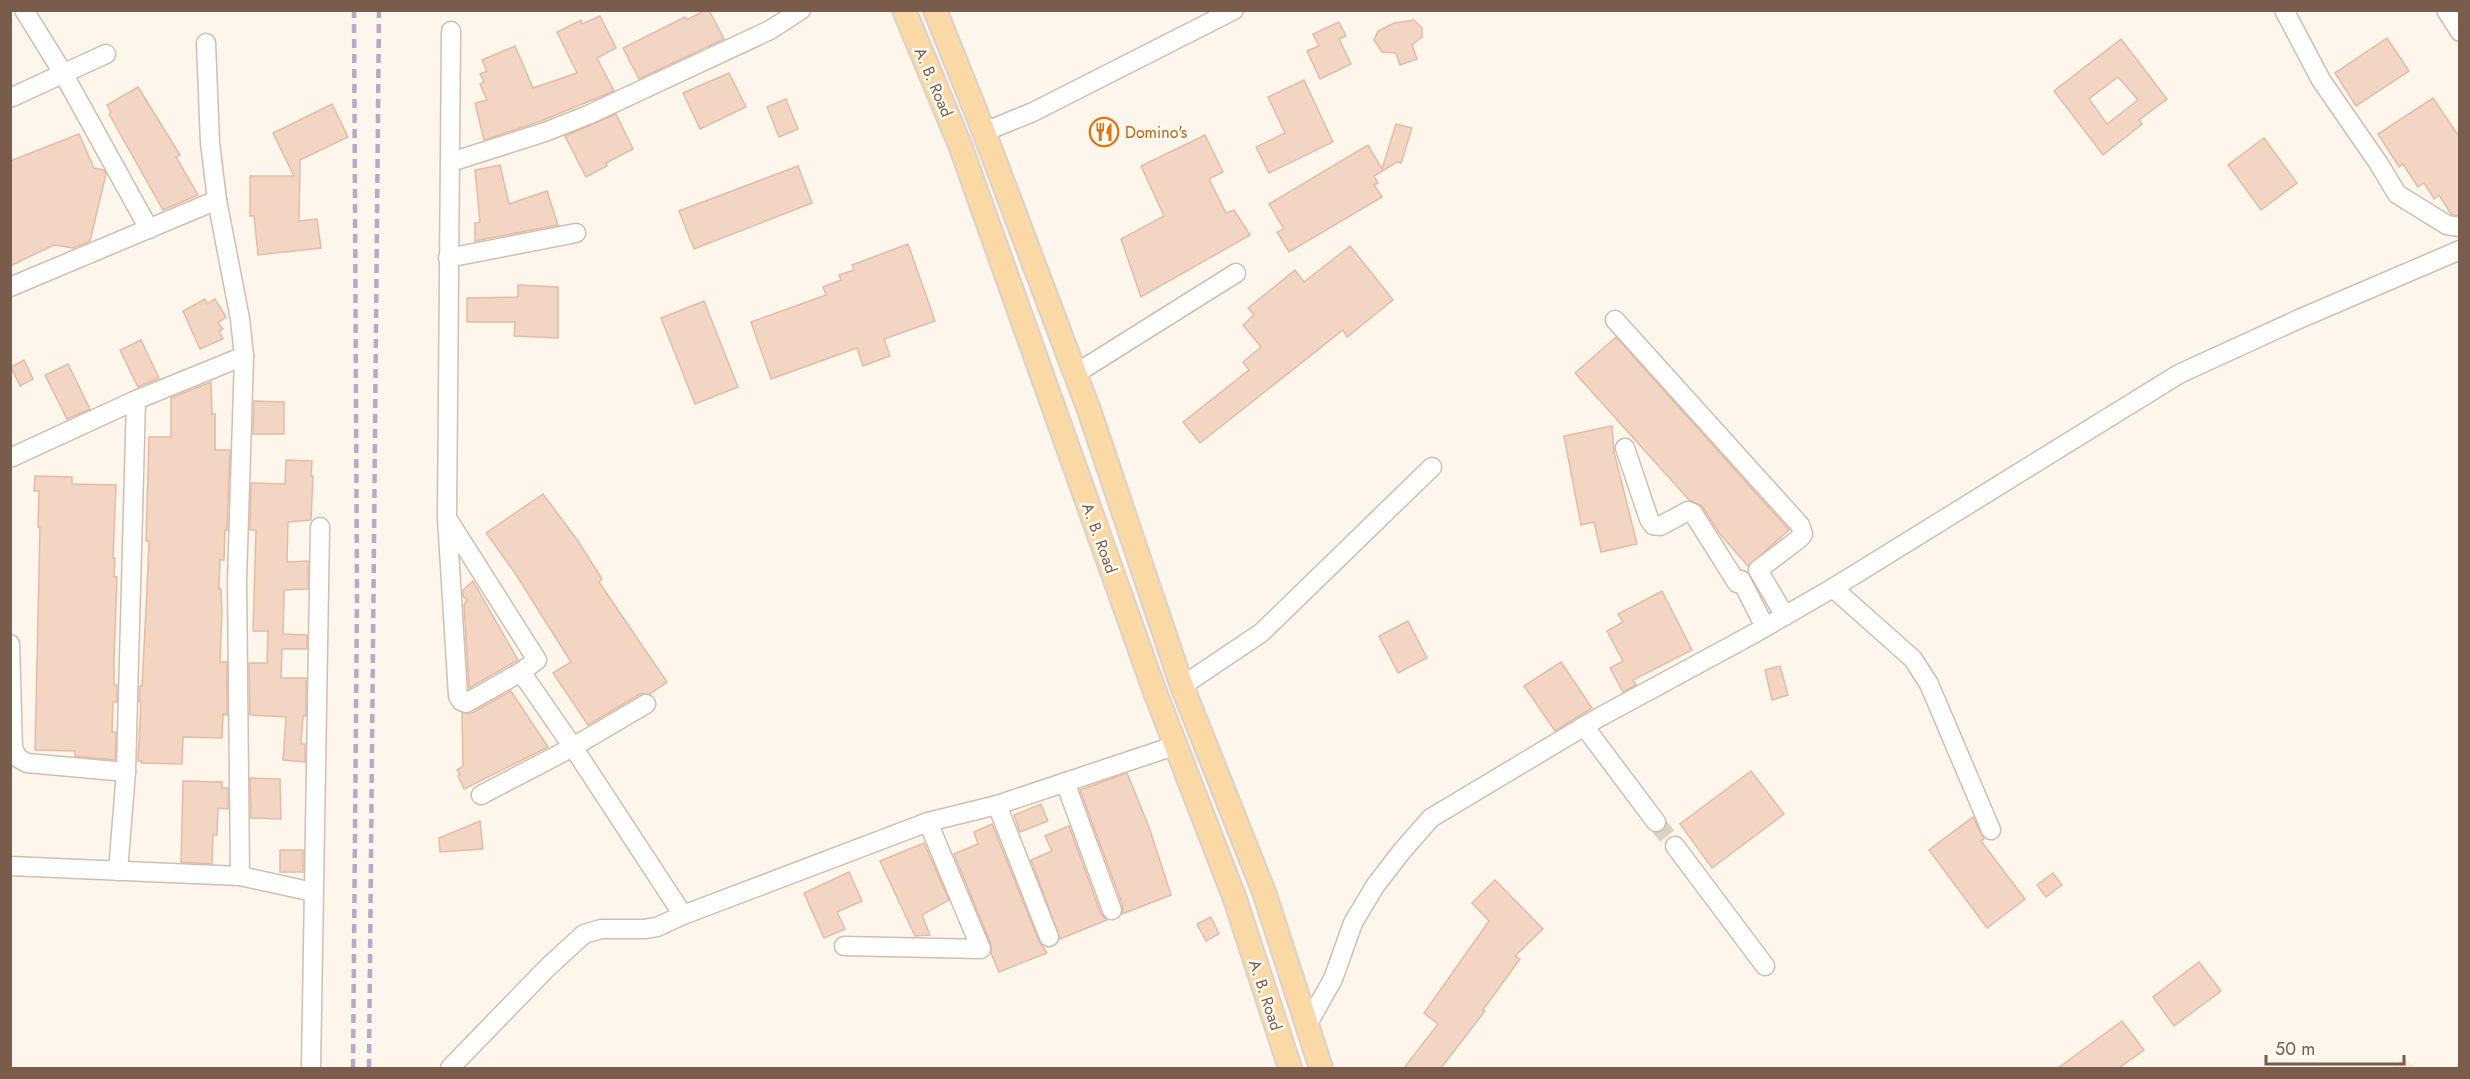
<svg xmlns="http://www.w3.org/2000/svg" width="2470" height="1079" viewBox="0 0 2470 1079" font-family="Jost,sans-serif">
  <rect width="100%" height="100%" fill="#fdf6ec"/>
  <path fill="#fde8e0" d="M2403,1057l13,11h-23z"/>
  <g fill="#f3d5c3" stroke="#e6bba3" stroke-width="1.5" fill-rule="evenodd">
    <path d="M705,10h4l15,29 -85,40 -16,-31 62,-31 2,3z"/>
    <path d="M600,16l16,32 -19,10 17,33 -73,30 -57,19 -9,-37 12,-3 -7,-16 4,-2 -4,-8 7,-3 -5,-11 33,-14 18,42 44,-15 -20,-41 24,-12 1,4z"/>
    <path d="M1414,20l8,8v9l-10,8 5,14 -17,6 -4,-12 -14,-1 -8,-12 4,-9 16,-8z"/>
    <path d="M1339,22l7,14 -7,3 12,25 -31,15 -13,-28 12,-5 -6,-12z"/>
    <path d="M2387,38l22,33 -53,35 -21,-33z"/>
    <path d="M2121,39l46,60 -28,21 3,4 -39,31 -49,-64zM2118,77l20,23 -31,24 -18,-25z"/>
    <path d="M729,73l17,34 -46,22 -17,-36z"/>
    <path d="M1304,80l29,62 -64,31 -13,-26 29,-14 -17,-36z"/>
    <path d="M138,87l42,68 -4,2 22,38 -35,15 -54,-96 2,-2 -4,-7z"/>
    <path d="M2433,98l27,40v78l-9,-2 -12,-19 -5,4 -10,-16 -6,4 -15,-23 -4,3 -21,-33z"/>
    <path d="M786,99l12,30 -19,8 -12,-30z"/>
    <path d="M332,104l16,33 -48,23 -1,61 18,-2 4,29 -63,7 -4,-39h-4v-40h44l-21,-43z"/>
    <path d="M616,114l17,35 -27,14 1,3 -21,11 -21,-41z"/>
    <path d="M1396,124l16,4 -11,35 -4,-1 -23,14 4,7 -4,2 8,12 -93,55 -12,-20 7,-3 -15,-25 99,-59 14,24z"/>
    <path d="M79,134l15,34 10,2 2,4 -16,67 -17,7 -19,-3 -44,21v-105z"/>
    <path d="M1205,135l18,37 -14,7 17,34 8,-3 16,25 -109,62 -20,-58 43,-23 -23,-50z"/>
    <path d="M2264,138l33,45 -36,27 -33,-45z"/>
    <path d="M500,165l9,39 38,-13 11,34 -83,16v-18l5,-1 -5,-52z"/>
    <path d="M798,166l14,37 -118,46 -15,-38z"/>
    <path d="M908,244l27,77 -51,18 6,17 -27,10 -6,-18 -86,31 -20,-57 75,-27 -3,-8 18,-7 -2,-5 15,-5 -2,-5z"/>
    <path d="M1350,246l43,54 -46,37 -4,-7 -143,113 -17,-21 66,-52 -6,-8 18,-15 -18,-22 11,-10 -6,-7 47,-38 9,12z"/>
    <path d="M518,285l40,2v51l-44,-2 1,-14h-48v-24l51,-1z"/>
    <path d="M205,299l2,5 8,-5 11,18 -8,6 5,6 -4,2 4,8 -23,10 -17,-38z"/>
    <path d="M704,301l34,86 -43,17 -34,-86z"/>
    <path d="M1616,337l173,193 -41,36 -28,-32 -18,-28 -13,-6 -114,-127z"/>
    <path d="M141,340l18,38 -21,9 -18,-37z"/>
    <path d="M24,360l9,19 -13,7 -9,-19z"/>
    <path d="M68,364l22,45 -23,10 -22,-44z"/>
    <path d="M211,382l1,32h3v36h15l-3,80h-2l-1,30h-4l-1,29h2l1,24 -2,49h7v53l-4,-1 -1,24 -39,-1 -1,27 -41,-1 1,-2h-4l3,-59h-2l1,-16h2l5,-97 2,-48h-3l3,-104h22v-39z"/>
    <path d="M254,401l30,1v32h-31z"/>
    <path d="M1612,426l2,26 23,92 -36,8 -7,-30 -13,3 -17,-89z"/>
    <path d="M286,460l26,1 -1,15h2l-2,44 -23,2 -1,40 21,-1v28l-24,1v7l-1,37 24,1v14h-25l-1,29h25v38h-3l-2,28h4v18l-22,-2 3,-43 -36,-2 -1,-52h18l1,-32h-15l3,-101h-6l1,-47 34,1z"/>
    <path d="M35,476l37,1v7l44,1 -3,73h2l-1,19h3l-3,81v27h3v17h-4l-1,30h4l-1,28 -40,-4v-5l-40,-1 5,-223h-2l1,-36h-5z"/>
    <path d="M543,494l35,47 24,38 -3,3 68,100 -17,12h-10l-52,31 -35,-52 18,-11 -56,-89 -29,-40z"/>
    <path d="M473,581l45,79 -49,28 -5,-83 3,-5 -4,-4v-6z"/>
    <path d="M1662,591l30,59 -59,30 3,5 -13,7 -13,-24 13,-7 -16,-30 16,-9 -5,-8z"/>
    <path d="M1408,621l19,37 -29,15 -19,-37z"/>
    <path d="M1561,662l31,46 -37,23 -31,-45z"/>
    <path d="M1780,666l8,29 -16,5 -7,-30z"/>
    <path d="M511,691l37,56 -84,42 -6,-13 2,-2 -3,-4 6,-4 -1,-53h10z"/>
    <path d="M1751,771l33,43 -72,54 -32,-44z"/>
    <path d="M1127,773l22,54 22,68 -49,19 1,-8 -43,-116z"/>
    <path d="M250,778l30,1 1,40 -30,-1z"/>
    <path d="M183,781l39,1v6h6v21l-10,-1 -1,27h-4l-1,29 -31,-2z"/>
    <path d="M1041,804l7,17 -28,11 -6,-17z"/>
    <path d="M1973,817l11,22 -3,2 44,58 -38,29 -58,-78z"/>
    <path d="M480,821l3,28 -43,3 -1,-14z"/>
    <path d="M992,824l47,117 8,12 -48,19 -8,-19v-8l-37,-91 24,-10 -4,-12z"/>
    <path d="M1069,826l32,88 6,6 -47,19 -29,-79 21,-9 -7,-15z"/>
    <path d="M924,843l25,57 -27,15 8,20 -15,1 -35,-75z"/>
    <rect x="280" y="850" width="23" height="22"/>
    <path d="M849,872l13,29 -25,11 8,17 -21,9 -20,-45z"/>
    <path d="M2053,873l9,12 -16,12 -9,-12z"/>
    <path d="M1495,880l48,49 -28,27 5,3 -37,51 2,1 -44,57h-37l34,-44 -14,-11 65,-92 -17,-18z"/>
    <path d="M1211,917l8,17 -13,7 -9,-17z"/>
    <path d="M2199,962l22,29 -47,35 -21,-29z"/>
    <path d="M2122,1021l22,29 -25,18h-61z"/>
  </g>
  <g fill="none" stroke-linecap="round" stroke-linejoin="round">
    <path stroke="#dcd0c4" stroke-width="18" stroke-dasharray="18 9" stroke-linecap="butt" d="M1656,822l19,24"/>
    <g stroke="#d1beb0" stroke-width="21">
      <g id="minor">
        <path d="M24,10l39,63 86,156"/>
        <path d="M2284,10l37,70 58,84 18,30 50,31 13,2"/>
        <path d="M2446,10l14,22"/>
        <path d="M10,98l96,-44"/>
        <path d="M984,132l49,-20 201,-102"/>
        <path d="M451,162l94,-30 43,-17 182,-85 31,-20"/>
        <path d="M217,200l23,119 4,37 -7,225 3,295"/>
        <path d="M448,258l128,-25"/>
        <path d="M10,287l207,-87 -7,-57 -4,-100"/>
        <path d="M1615,320l185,205 3,9 -3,4 -42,32 27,46"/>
        <path d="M1075,374l161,-101"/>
        <path d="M1625,448l24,71 4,6 7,1 28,-15 5,2 44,70 4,-3 24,47"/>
        <path d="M10,458l126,-58"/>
        <path d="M447,518l11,178 3,5 5,2 55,-31 16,-12 -90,-142 4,-487"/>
        <path d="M1833,588l80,71 16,25 62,146"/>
        <path d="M10,644l3,104 5,10 9,5 99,9"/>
        <path d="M521,672l52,75 73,-43"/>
        <path d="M1182,686l79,-53 171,-166"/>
        <path d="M1584,726l72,96"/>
        <path d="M1065,782l47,128"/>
        <path d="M481,795l92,-48 110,168 245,-93 69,-17 177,-59"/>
        <path d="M997,805l52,132"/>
        <path d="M1675,846l90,120"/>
        <path d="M10,866l230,10 73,16"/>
        <path d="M118,871l8,-99 10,-372 108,-44"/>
        <path d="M844,946l137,3 -53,-127"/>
        <path d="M1307,1025l26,-46 20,-56 22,-37 27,-35 29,-33 167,-100 157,-85 78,-45 346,-214 120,-55 161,-69"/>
        <path d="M311,1068l9,-541"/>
        <path d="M450,1068l97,-100 37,-34 17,-5h43l13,-2 26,-12"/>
      </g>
    </g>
    <g stroke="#dad1cd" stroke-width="26">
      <g id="major">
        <path d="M904,10l56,135 195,547 80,207 55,169"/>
        <path d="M935,10l49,122 105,278 93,276 82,206 57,176"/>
      </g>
    </g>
    <use href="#minor" stroke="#fff" stroke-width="18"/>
    <use href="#major" stroke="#fbd9a5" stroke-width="22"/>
    <g stroke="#b9a8c9" stroke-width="4.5" stroke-dasharray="9 6" stroke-linecap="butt">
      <path d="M353,1068l4,-472 -3,-586"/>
      <path d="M369,1068l10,-1058"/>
    </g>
  </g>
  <defs>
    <g id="restaurant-ring" transform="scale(1.5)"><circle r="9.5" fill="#fffaf3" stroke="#e8710a" stroke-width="1.5"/><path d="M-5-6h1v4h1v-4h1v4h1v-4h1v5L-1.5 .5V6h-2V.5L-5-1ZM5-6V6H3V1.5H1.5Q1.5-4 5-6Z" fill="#e8710a"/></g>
  </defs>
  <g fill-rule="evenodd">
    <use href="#restaurant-ring" x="1104" y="132"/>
  </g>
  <g text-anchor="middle" stroke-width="5" stroke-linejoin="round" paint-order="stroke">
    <g font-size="16" fill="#7a5c4d" stroke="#fffaf3">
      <text transform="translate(934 82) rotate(67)" y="6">A. B. Road</text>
      <text transform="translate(1100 538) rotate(70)" y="6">A. B. Road</text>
      <text transform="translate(1266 995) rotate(72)" y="6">A. B. Road</text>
    </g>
    <g font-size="16" fill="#c56008" stroke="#fffaf3" text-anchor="start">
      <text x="1125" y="138">Domino's</text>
    </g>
  </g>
  <rect width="2470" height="1079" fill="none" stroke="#7a5c4d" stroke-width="24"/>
  <path d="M2266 1055v9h138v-9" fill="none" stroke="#7a5c4d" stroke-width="3"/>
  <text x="2275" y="1055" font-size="18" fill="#7a5c4d" stroke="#fffaf3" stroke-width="4.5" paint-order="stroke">50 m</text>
</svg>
